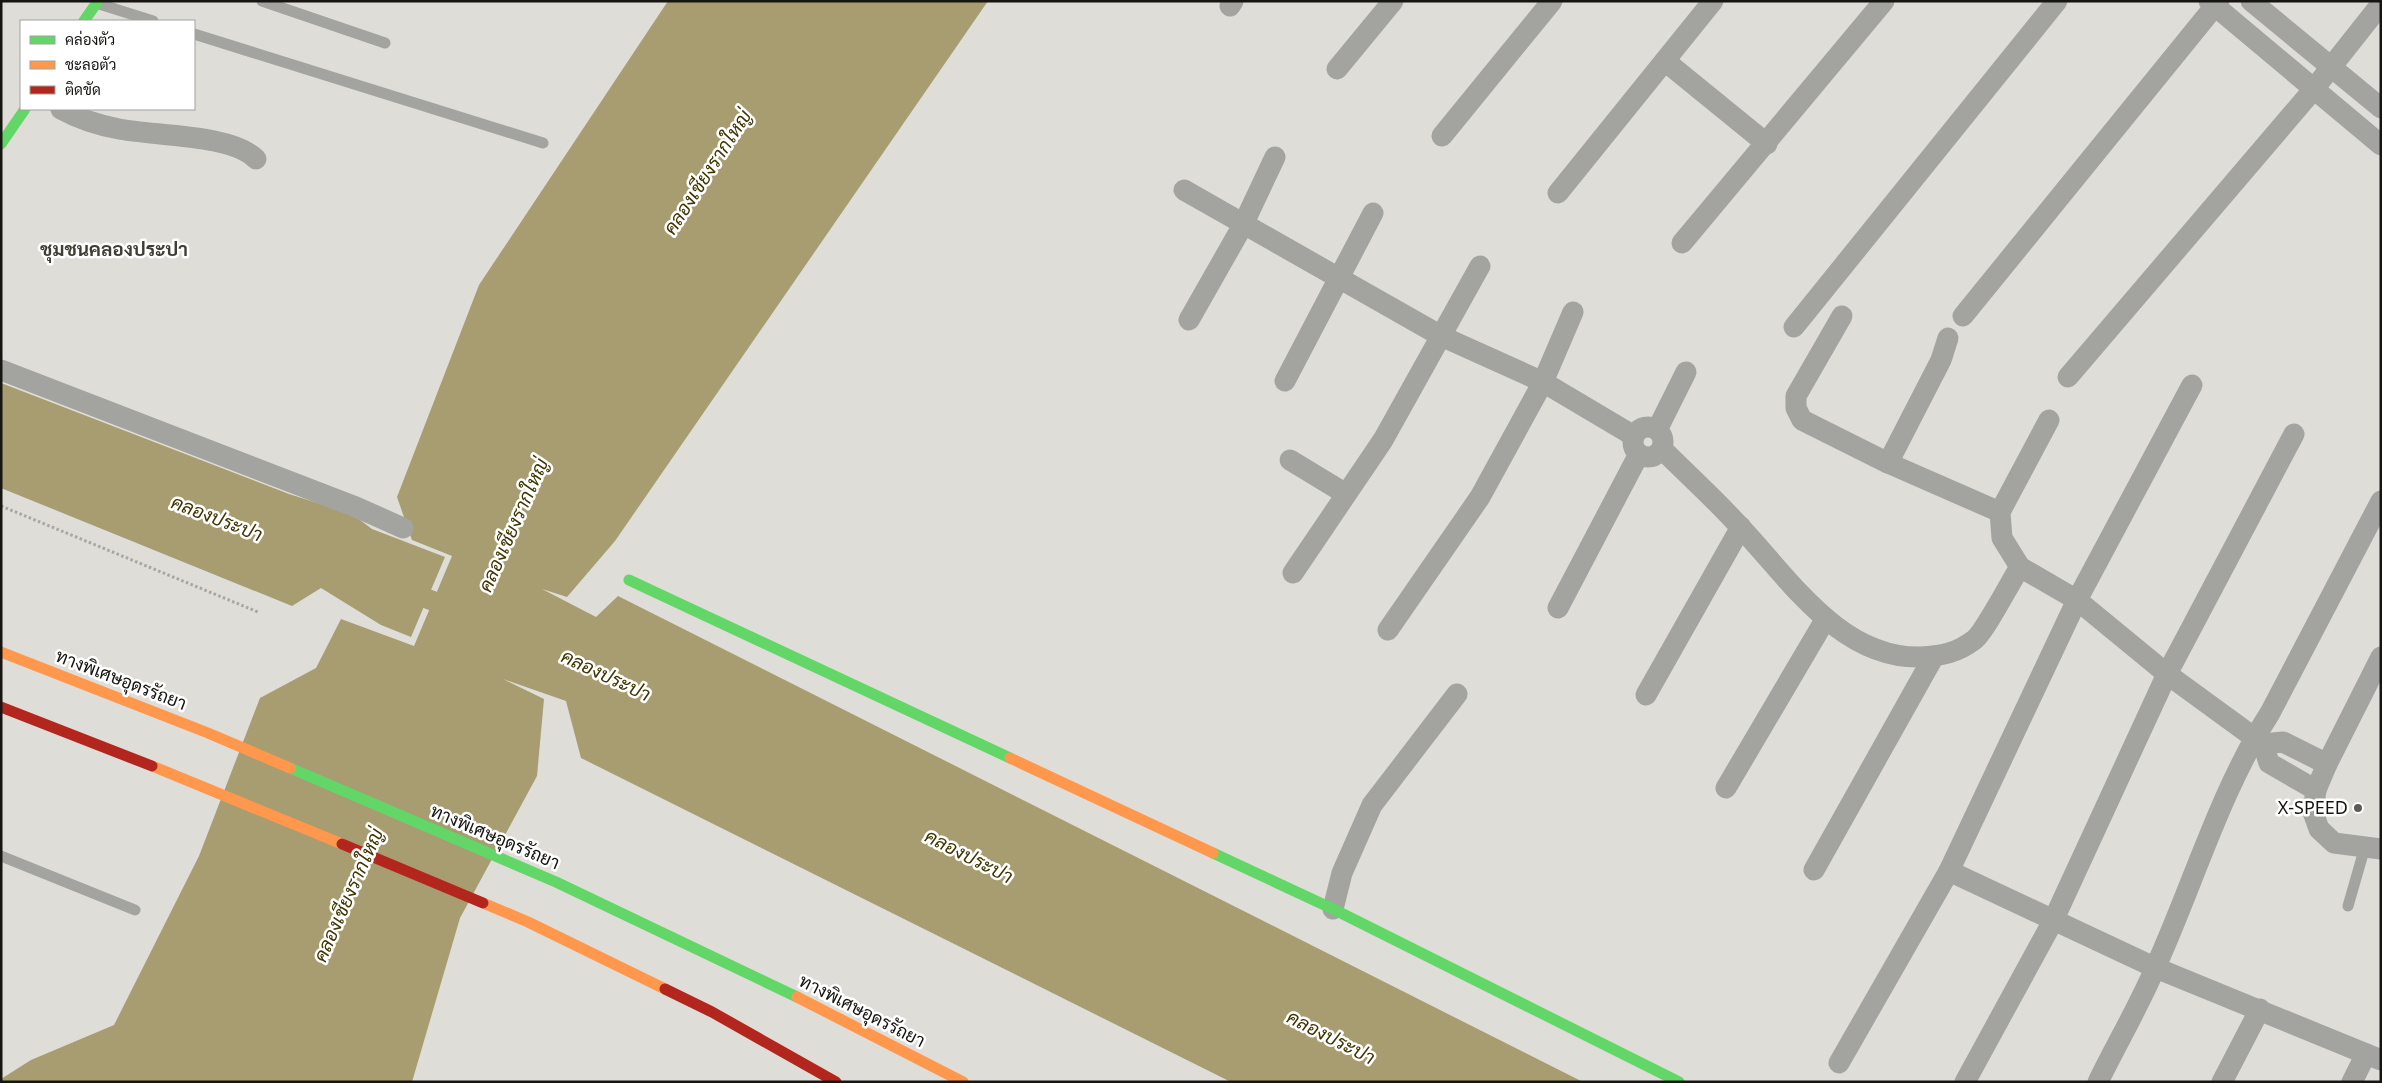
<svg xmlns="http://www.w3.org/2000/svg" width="2382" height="1083" viewBox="0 0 2382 1083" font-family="'Noto Sans',Sarabun,sans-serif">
  <rect width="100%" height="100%" fill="#deddd7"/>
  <g fill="#a79d71">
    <path d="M668,1h320l-373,540 -48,56 -25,-8 54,28 22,-21 965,486h-352l-650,-324 -15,-57 -63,-22 41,20 -7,77 -77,142 -48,164h-411v-3l30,-19 83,-35 85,-169 61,-158 56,-30 25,-49 73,27 38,-90 -40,-16 -15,-43 82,-212z"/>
    <path d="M1,383l288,111 63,20 20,15 73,28 -34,80 -30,-12 -60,-37 -29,18 -291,-118z"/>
  </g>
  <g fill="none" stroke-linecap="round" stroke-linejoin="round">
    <path stroke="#a79d71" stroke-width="20" d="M402,589l31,12"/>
    <path stroke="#a6a6a2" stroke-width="3" stroke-dasharray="2.5 2.5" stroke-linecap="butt" d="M1,506l257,106"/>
    <g stroke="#a3a3a0" stroke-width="11">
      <path d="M262,1l123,42"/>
      <path d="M96,3l57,18"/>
      <path d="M194,34l349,109"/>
      <path d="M1,856l134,54"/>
      <path d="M2348,906l17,-59"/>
    </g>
    <g stroke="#a3a3a0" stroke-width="21">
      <path d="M2209,1l172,144"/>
      <path d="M2251,1l130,107"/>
      <path d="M1230,6l3,-5"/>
      <path d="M1665,61l102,83"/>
      <path d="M1337,69l56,-68"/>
      <path d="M61,109c18,10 37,16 58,20 35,7 113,5 137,30"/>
      <path d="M1442,136l110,-135"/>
      <path d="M1184,190l257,146 102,46 91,54"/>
      <path d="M1558,193l155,-192"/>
      <path d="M1682,243l202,-242"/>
      <path d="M1842,316l-46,80v12l6,12 86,43 53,-103 7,-22"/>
      <path d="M1963,316l256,-315"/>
      <path d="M1189,320l54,-95 32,-68"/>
      <path d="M1794,327l263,-326"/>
      <path d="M1,370l355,137 47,21"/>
      <path d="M2068,377l245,-287 68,-86"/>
      <path d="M1285,381l88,-168"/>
      <circle cx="1648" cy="442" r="15"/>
      <path d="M1657,430l29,-58"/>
      <path d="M1662,449c26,26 55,52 80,80 49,52 99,130 179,128 20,-1 36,-4 53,-17 10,-7 37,-59 46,-73l57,33 90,74 96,70 6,19 47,27"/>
      <path d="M1290,460l56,34"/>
      <path d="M1888,463l112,49"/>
      <path d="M2020,567l-18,-29 -2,-26 49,-92"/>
      <path d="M1293,573l90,-133 97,-174"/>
      <path d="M1558,608l81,-154"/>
      <path d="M1388,630l92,-133 63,-115 30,-70"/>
      <path d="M2381,657l-54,107 -11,26 -3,22 6,17 15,14 47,6"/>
      <path d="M1646,695l95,-168"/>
      <path d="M2263,744l20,-2 44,22"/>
      <path d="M1726,788l99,-168"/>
      <path d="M1814,870l120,-214"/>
      <path d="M1949,871l207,97 225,92"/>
      <path d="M1333,909l9,-36 30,-68 85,-111"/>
      <path d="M1839,1063l110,-192 128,-271 115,-215"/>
      <path d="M1965,1082l88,-161 114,-247 127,-240"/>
      <path d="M2098,1082c19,-39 41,-76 58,-116 38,-84 64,-175 114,-253l111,-212"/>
      <path d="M2222,1082l38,-73"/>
      <path d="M2352,1082l14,-28"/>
    </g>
    <g stroke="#63d668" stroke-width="11">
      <path d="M84,21l14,-20"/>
      <path d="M1,144l24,-35"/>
      <path d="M629,580l381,178"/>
      <path d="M290,768l266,114 241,115"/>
      <path d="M1213,853l120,56 346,173"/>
    </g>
    <g stroke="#ff974d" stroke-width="11">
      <path d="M1,652l207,81 82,35"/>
      <path d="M1010,758l203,95"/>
      <path d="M152,766l190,78"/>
      <path d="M483,903l45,19 137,67"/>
      <path d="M797,997l166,85"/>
    </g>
    <g stroke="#b3261e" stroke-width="11">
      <path d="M1,707l151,59"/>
      <path d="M342,844l141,59"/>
      <path d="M665,989l47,23 124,70"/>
    </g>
  </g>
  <circle fill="#5c5b56" stroke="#fff" stroke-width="2" cx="2358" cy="808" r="5"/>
  <g text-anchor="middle" stroke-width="5" stroke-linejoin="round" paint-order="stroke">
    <g font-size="18" fill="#161511" stroke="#fff">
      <text transform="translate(121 680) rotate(21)" y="6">ทางพิเศษอุดรรัถยา</text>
      <text transform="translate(495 837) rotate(23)" y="6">ทางพิเศษอุดรรัถยา</text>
      <text transform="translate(862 1011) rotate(27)" y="6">ทางพิเศษอุดรรัถยา</text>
    </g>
    <g font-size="18" fill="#161511" stroke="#fff" text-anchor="end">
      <text x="2348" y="814">X-SPEED</text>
    </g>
    <g font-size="19" font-style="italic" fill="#3f3500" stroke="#fff">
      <text transform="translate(707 172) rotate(-57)" y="7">คลองเชียงรากใหญ่</text>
      <text transform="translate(217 518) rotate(21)" y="7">คลองประปา</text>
      <text transform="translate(513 525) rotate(-66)" y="7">คลองเชียงรากใหญ่</text>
      <text transform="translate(606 675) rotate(25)" y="7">คลองประปา</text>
      <text transform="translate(969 856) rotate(27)" y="7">คลองประปา</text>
      <text transform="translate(348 895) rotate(-66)" y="7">คลองเชียงรากใหญ่</text>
      <text transform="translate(1331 1037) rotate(27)" y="7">คลองประปา</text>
    </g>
    <g font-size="19" font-weight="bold" fill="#3f3d34" stroke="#fff">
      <text x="114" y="256">ชุมชนคลองประปา</text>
    </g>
  </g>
  <rect width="2382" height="1083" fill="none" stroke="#161511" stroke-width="5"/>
  <rect x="20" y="20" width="175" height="90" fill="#ffffff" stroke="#a2a1a0"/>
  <rect x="30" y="36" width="25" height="8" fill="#63d668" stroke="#a2a1a0"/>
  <text x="65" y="45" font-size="15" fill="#161511">คล่องตัว</text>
  <rect x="30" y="61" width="25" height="8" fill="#ff974d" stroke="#a2a1a0"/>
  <text x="65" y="70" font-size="15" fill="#161511">ชะลอตัว</text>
  <rect x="30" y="86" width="25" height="8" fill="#b3261e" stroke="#a2a1a0"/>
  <text x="65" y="95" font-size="15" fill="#161511">ติดขัด</text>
</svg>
